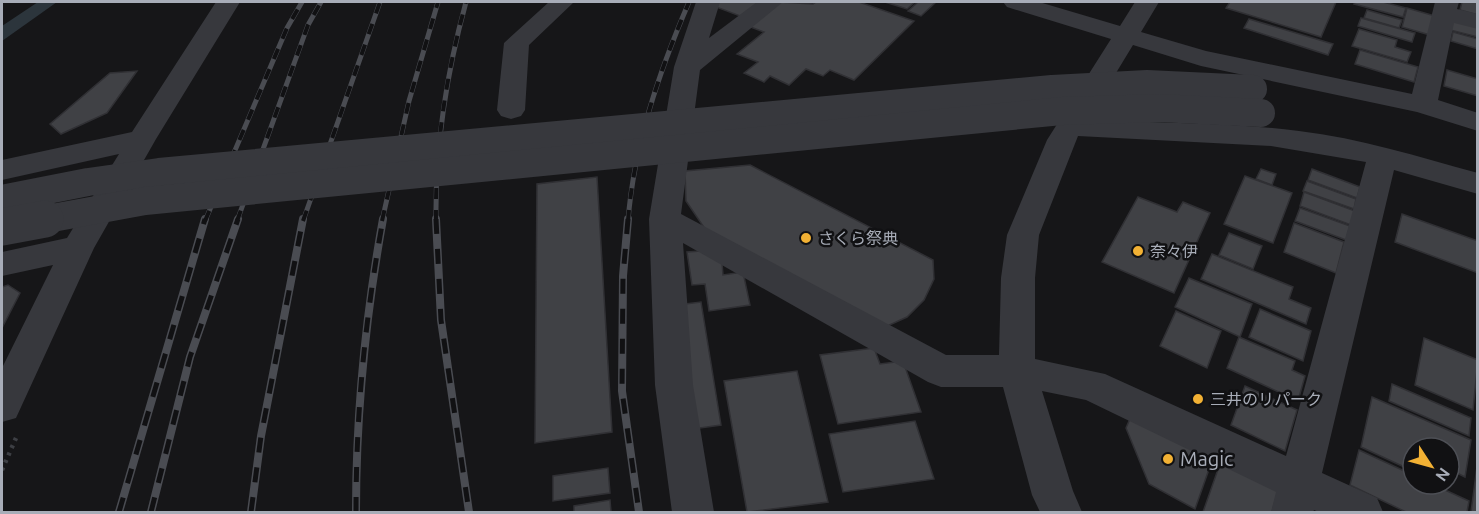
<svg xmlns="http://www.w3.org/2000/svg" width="1479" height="514" viewBox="0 0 1479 514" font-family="Ubuntu,'Noto Sans JP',sans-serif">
  <rect width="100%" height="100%" fill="#161618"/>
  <path fill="#2c353c" d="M38,2h19l-55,39v-15z"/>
  <g fill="#404145" stroke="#303034" stroke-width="1.5">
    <path d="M713,2h46l-19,14 -29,-11z"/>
    <path d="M779,2l34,2 3,-2h43l55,19 -60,59 -24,-10 -7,6 -17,-7 -17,16 -19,-9 -6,6 -20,-9 14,-11 -21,-8 27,-22 -16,-6z"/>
    <path d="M885,2h30l-8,7z"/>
    <path d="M918,2h18l-15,14 -13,-5z"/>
    <path d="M1230,2h106l-15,35 -95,-29z"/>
    <path d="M1355,2h28l23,6 -3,9 -49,-13z"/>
    <path d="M1462,2h16v13l-18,-5z"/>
    <path d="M1407,8l28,8 -5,19 -28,-8z"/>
    <path d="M1367,10l35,10 -3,8 -35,-10z"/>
    <path d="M1361,18l54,15 -3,9 -54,-16z"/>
    <path d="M1249,19l84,25 -5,11 -84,-27z"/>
    <path d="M1453,20l25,7v10l-28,-7z"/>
    <path d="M1359,29l38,11 -2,7 16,5 -4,10 -55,-16z"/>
    <path d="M1453,32l25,7v10l-27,-8z"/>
    <path d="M1360,50l58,17 -4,15 -59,-18z"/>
    <path d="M1447,70l31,9v17l-34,-10z"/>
    <path d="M137,71l-30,42 -46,21 -11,-10 60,-51z"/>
    <path d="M750,165l183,95 1,19 -10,21 -17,17 -24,11 -178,-99 -19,-28 -1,-30z"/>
    <path d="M1261,169l15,5 -4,11 -16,-6z"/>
    <path d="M1312,169l48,18 -3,11 -49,-18z"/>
    <path d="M1245,176l47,17 -19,50 -49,-19z"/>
    <path d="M597,177l15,255 -77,11 2,-259z"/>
    <path d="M1307,181l49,18 -2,10 -51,-18z"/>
    <path d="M1304,192l51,19 -4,14 -51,-19z"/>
    <path d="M1138,197l39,15 6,-10 27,11 -36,80 -72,-31z"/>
    <path d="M1300,208l50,18 -4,14 -51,-19z"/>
    <path d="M1402,214l76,27v32l-83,-31z"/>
    <path d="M1294,223l50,19 -8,31 -52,-21z"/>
    <path d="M1229,233l33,13 -9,23 -34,-14z"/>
    <path d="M701,251l21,12 1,12 20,-3 7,33 -41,6 -4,-27 -13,1 -5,-33z"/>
    <path d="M1212,254l81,33 -4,12 22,9 -5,16 -105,-45z"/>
    <path d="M1189,278l63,26 -12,33 -65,-30z"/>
    <path d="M8,285l12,8 -18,35v-41z"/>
    <path d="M701,302l20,123 -28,4 -16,-124z"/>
    <path d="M1260,309l51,22 -8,30 -54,-24z"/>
    <path d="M1176,311l45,20 -14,37 -47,-22z"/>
    <path d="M1239,337l56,24 -3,9 13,6 -7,25 -71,-33z"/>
    <path d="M1424,338l54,22 -5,50 -58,-25z"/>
    <path d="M874,348l6,16 23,-3 18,51 -83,12 -18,-69z"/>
    <path d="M797,371l31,131 -81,10 -23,-131z"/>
    <path d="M1392,384l79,34 -2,18 -80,-35z"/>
    <path d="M1245,386l52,24 -12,41 -54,-26z"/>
    <path d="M1372,397l99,43 -6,37 -16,-8v-21h-36v23l-52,-24z"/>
    <path d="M1132,414l82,41 -19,54 -46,-25 -23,-56z"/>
    <path d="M915,421l19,58 -91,13 -14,-58z"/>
    <path d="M1359,450l54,25v9h19l37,17 -2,11h-61l-56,-27z"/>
    <path d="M1222,458l57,29 -7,25h-69z"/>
    <path d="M1478,459v53h-7z"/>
    <path d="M608,468l2,25 -57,8v-25z"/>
    <path d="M610,500l1,12h-37v-6z"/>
  </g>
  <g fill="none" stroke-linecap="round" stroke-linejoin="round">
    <path stroke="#3d3f44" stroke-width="4.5" stroke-dasharray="3 5" stroke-linecap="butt" d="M2,470l14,-32"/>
    <g fill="#37383d" fill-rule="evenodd">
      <path d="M216,2h24l-84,137 -62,109 -78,170 -14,4v-54l51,-103 -51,11v-24l65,-14 52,-84 -117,26v-20l130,-28z"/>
      <path d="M549,2h25l-45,43 -4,65 -4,6 -10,3 -10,-3 -4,-6 7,-67z"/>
      <path d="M696,2h24l-11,36 48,-36h26l-83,68 -19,144 265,141h53l2,-77 6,-43 40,-95 64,-101 -104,-32 -4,-5h36l81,24 15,-24h24l-18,30 65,19 206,43 23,-92h24l-2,7 21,5v15l-24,-6 -16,77 40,13v18l-61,-19 -216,-46 -68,-21 -45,74c70,5 141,3 211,12 61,7 120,26 179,42v21l-84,-24 -72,303 55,25 6,14h-64l-5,-2 -1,2h-42l5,-20 -190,-92 -44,-9 31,100 9,21h-42l-8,-17 -29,-108h-62l-13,-5 -245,-139 10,142 21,127h-42l-17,-127 -6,-166 25,-152zM1078,136l193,10 95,16 -80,294 -181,-82 -70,-15v-81l4,-43z"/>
    </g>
    <g stroke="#4a4c52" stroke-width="5">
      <g id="rail-far1">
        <path d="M205,221l82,-193 15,-26"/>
        <path d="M237,221l71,-196 13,-23"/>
        <path d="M303,221l77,-219"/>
        <path d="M382,221l27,-120 29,-99"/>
        <path d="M436,221c-1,-76 10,-146 30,-219"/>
        <path d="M628,221c6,-76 31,-149 61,-219"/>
      </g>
    </g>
    <g stroke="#4a4c52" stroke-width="8">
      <g id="rail">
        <path d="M436,219l5,101 28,192"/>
        <path d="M628,219l-5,57 -1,115 17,121"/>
        <path d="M119,512l86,-293"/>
        <path d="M151,512l39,-155 48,-138"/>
        <path d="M251,512l10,-76 42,-217"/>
        <path d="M356,512c0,-101 9,-193 27,-293"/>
      </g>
    </g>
    <use href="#rail-far1" stroke="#111113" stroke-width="4" stroke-dasharray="11" stroke-linecap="butt"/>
    <use href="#rail" stroke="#111113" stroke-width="5" stroke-dasharray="15" stroke-linecap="butt"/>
    <g stroke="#37383d" stroke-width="28">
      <path d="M2,199l86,-17 71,-10 893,-83 95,-5 106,5"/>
      <path d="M36,221l109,-20 917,-90 97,-3 102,5"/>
    </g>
    <path stroke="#37383d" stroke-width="37" d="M2,227l43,-8"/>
  </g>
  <g fill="#f2b134" stroke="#111113" stroke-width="2">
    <circle cx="806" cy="238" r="6"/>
    <circle cx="1138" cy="251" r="6"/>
    <circle cx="1198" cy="399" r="6"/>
    <circle cx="1168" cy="459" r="6"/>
  </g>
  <g text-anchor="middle" stroke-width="5" stroke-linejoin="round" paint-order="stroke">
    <g font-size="16" fill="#a8adb8" stroke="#111113" text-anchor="start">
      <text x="818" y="244">さくら祭典</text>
      <text x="1150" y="257">奈々伊</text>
      <text x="1210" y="405">三井のリパーク</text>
    </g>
    <g font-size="20" fill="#a8adb8" stroke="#111113" text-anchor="start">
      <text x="1180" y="466">Magic</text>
    </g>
  </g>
  <rect width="1479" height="514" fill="none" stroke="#a8adb8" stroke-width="6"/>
  <g transform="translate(1431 466) rotate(126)"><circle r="28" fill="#111113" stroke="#4d4f55" stroke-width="1.5"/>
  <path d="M0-4.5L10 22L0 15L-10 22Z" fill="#f2b134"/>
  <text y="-9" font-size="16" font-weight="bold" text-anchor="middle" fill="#a8adb8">N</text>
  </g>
</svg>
